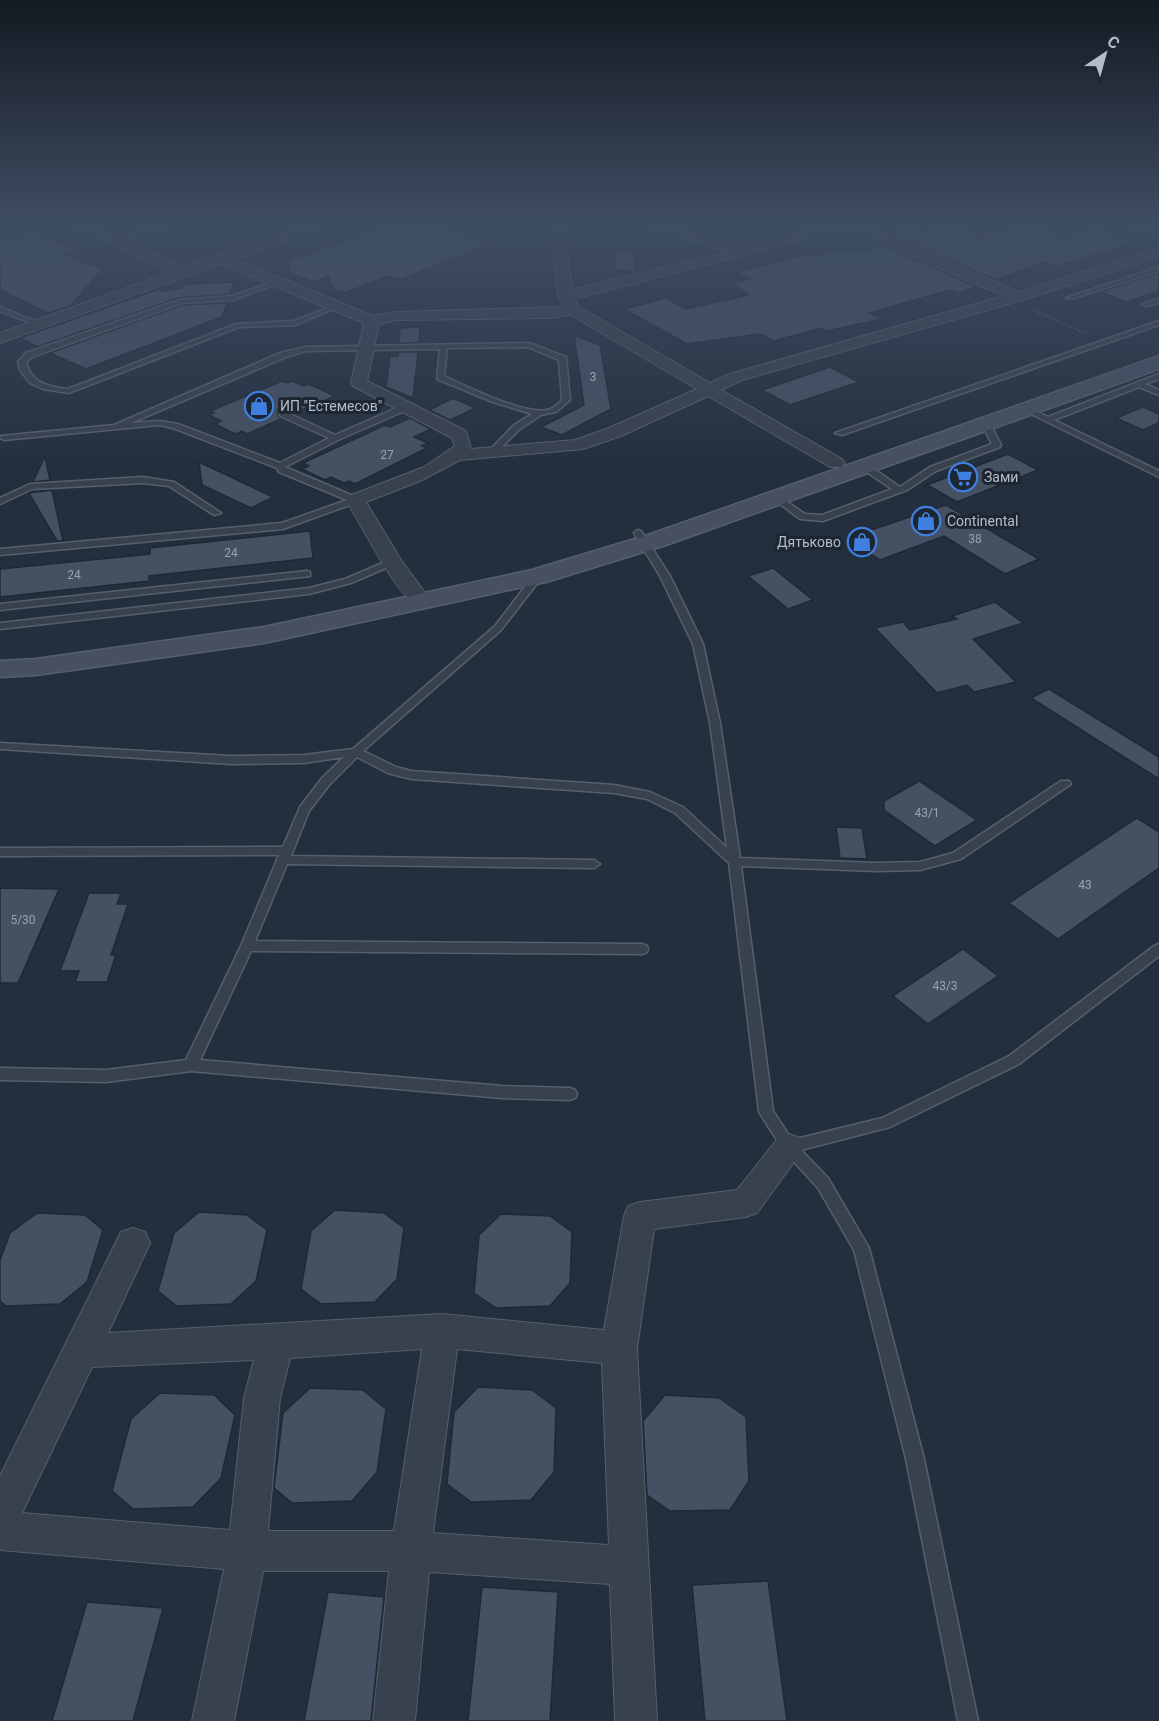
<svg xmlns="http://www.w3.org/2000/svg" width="1159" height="1721" viewBox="0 0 1159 1721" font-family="Roboto,sans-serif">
  <rect width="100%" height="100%" fill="#242f3e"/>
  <g fill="#455162" stroke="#1f2835" stroke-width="1.5">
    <path d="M388,225h44l57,19 -89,36 -12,-4 -43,17 -12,-3 -4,-14 -16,6 -24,-9v-12z"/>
    <path d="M912,225l14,6 3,-6h24l29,11 41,-11h10l31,12 33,-10 37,15 -78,25 -11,-5 -49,18 -101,-44 -2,-10z"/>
    <path d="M33,231l48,20 -14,4 36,14 -33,37 -22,7 -48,-23v-49z"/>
    <path d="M884,246l93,41 -19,6 -8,-3 -81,23 13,6 -54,12 -7,-3 -47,13 -14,-7 -73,10 -63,-35 42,-11 20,11 62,-14 -15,-12 17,-4 -14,-7 72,-18 5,2 32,-7 9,4z"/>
    <path d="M615,252h19l1,19 -20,-1z"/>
    <path d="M1159,273v18l-33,11 -26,-10z"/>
    <path d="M234,282l-4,12 -52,4 -141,49 -17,-9 139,-49 5,2 18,-3 2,-4z"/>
    <path d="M227,303l-5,14 -136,52 -36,-16 132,-48z"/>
    <path d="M420,327l-1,16h-20l1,-15z"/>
    <path d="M574,335l26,10 11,64 -49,26 -21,-8 43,-22z"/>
    <path d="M398,352h20l-5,46 -27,-11 4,-31h8z"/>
    <path d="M830,367l29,15 -69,23 -28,-15z"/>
    <path d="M282,381l6,2 4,-2 12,5 5,-2 26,12 -41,17 -16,-3v6l3,3 -34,15 -5,-3 -7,3 -20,-10 6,-3 -12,-6 5,-2 -4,-2z"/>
    <path d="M453,398l23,10 -26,12 -21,-10z"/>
    <path d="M1143,407l16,7v9l-16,7 -27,-12z"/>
    <path d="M410,418l21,11 -17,8 14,6 -6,3 5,2 -72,36 -6,-3 -5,2 -13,-6 -6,3 -23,-11 7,-3 -6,-3 82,-38 5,2z"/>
    <path d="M1008,454l30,16 -81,32 -30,-17z"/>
    <path d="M45,456l5,24 -17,2z"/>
    <path d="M199,462l74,35 -22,11 -49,-23z"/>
    <path d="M52,490l11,51h-6l-28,-48z"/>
    <path d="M946,505l93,54 -34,15 -61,-38 -64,24 -33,-22z"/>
    <path d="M310,531l3,27 -164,18v5l-149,16v-28l150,-15v-6z"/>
    <path d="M773,568l40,32 -25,9 -40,-33z"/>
    <path d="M995,602l28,21 -50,16 43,43 -42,10 -7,-7 -30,8 -62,-65 28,-6 7,8 47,-11 -5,-3z"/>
    <path d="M1049,689l110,68v22l-128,-81z"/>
    <path d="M919,781l58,39 -42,26 -51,-36v-9z"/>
    <path d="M1137,818l22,14v36l-101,71 -49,-36z"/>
    <path d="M836,827l26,1 5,31 -27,-1z"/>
    <path d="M0,888l59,1 -41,94h-18z"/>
    <path d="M89,893h32l-4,11h11l-17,51h5l-9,27h-32l4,-11h-19z"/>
    <path d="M963,949l35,27 -70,48 -35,-28z"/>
    <path d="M335,1210l49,3 20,15 -7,51 -22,23 -54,2 -20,-15 10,-58z"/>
    <path d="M199,1212l48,3 20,15 -11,51 -25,23 -54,2 -19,-15 16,-58z"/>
    <path d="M37,1213l48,2 18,15 -16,52 -27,22 -54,2 -6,-5v-41l10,-27z"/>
    <path d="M501,1214l49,2 22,16 -2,51 -20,23 -54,2 -22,-15 5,-58z"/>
    <path d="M478,1387l54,3 24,18 -2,64 -23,28 -60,2 -24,-18 7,-72z"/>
    <path d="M310,1388l53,2 23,19 -9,63 -25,29 -60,2 -18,-15 9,-75z"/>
    <path d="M160,1393l54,2 21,20 -14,63 -28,29 -60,2 -21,-18 19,-72z"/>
    <path d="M665,1395l54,3 27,19 3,64 -19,29 -60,1 -23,-16 -4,-74z"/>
    <path d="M768,1581l19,140h-82l-13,-136z"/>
    <path d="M482,1587l76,5 -8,129h-82z"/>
    <path d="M328,1592l56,5 -13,124h-67z"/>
    <path d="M87,1602l76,6 -30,113h-81z"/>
  </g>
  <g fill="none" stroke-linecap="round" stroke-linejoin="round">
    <g stroke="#565f6c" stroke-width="3">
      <g id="lane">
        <path d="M159,225h10l-52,18 -5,-1z"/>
        <path d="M1159,267v4l-88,28 -5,-1z"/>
        <path d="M276,281l5,1 -48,18 -51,3 -150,54 -6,5c5,21 23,25 42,27l168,-65 58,-3 41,-16 5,1 -45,19 -56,2 -170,66 -26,-4 -13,-6 -10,-13 -2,-8 8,-9 153,-53 53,-4z"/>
        <path d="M1159,299v4l-14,3 -3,-2z"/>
        <path d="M0,307l37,15 1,1 -5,1 -33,-13z"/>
        <path d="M1159,321v4l-317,110 -7,-2z"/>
        <path d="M529,343l37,14 4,43 -14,12 -15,3 -21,14 -24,24 -7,-2 25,-26 18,-11 -39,-12 -56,-23 3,-30 -134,2 -20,6 -155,66 28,-2 19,3 102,39 49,-25 -49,-22v-4h6l49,23 68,-30h6v4l-71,31 -53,27 73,31v4l-75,27 -283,26v-6l282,-26 65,-23 -68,-28 -2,-4 -104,-40 -14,-3 -155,15 -4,-2 1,-2 113,-11 166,-72 26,-6zM528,347l31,13 3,40c-4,4 -9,9 -15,10 -23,5 -81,-24 -103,-34l3,-28z"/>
        <path d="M1159,374v5l-14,5 14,6v5l-20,-8 -85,33 105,51v6l-136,-67 7,-2 18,9z"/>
        <path d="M983,422l7,2 11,21 -1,2 -64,24 -29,19 -84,31 -23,-2 -28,-21 7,-2 26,18 17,1 70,-26 -30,-20v-4h6l32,22 30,-20 62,-23 -10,-20z"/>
        <path d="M143,477l31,5 47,31 -7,2 -45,-29 -26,-3 -111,6 -32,15v-6l30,-14z"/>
        <path d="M638,530l3,1 29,45 33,68 17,79 20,135 136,5 44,-1 33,-9 108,-72h8l2,3 -110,75 -41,11 -44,1 -135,-5 32,245 19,29 90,-22 127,-62 145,-110 5,-2v12l-140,108 -129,63 -89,23 27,28 41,70 55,211 54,262h-20l-52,-262 -52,-209 -36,-62 -34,-37 -25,-39 -30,-249 -54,-50 -28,-14 -33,-6 -203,-14 -23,-6 -31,-16 -27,27 -21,27 -18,45 303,4 6,4 -6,4 -307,-4 -32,77 387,3 5,2 1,3 -1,3 -5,2 -391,-3 -51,109 302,26 68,2 5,2 2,4 -2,4 -5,2 -68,-2 -311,-27 -85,11 -106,-2v-12l106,2 80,-10 55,-114 38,-91 -279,1v-8l283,-1 17,-40 22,-29 22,-21 -40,6 -73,1 -231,-15v-6l231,13 73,-1 49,-6 142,-123 39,-51 3,-1 5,3 -41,53 -138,121 33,16 15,4 203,14 36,7 33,15 44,41 -17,-125 -17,-79 -33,-68 -26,-43z"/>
        <path d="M392,559l5,3 -2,2 -44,19 -42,11 -309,35v-6l309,-35 36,-9z"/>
        <path d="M307,571l3,1v4l-310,34v-6z"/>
      </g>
    </g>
    <g stroke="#565f6c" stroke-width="2">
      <g id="street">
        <path d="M71,225h18l95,42 123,-42h20l-93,34 139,57 23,-4 168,-5 -6,-12 -7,-70h13l8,65 155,-38 -83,-27h22l76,23 86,-23h35l156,67 140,-44v8l-136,44 -281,80 -21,10 121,69 3,4 -3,4h-12l-122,-71 -87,40 -38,13 -123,11 -40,21 -54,21 35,58 25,34 -3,4c-4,1 -9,3 -14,0 -14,-8 -52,-80 -63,-98l3,-4 75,-29 31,-21 -3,-8 -99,-52 -2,-3 13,-60 -143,-59 -221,79v-10l171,-61zM848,228l156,68 -274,78 -20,9 -131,-76 -5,-8zM571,315l126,74 -88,39 -34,12 -104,9 -5,-18 -99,-50 12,-57 17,-4 155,-2z"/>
        <path d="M1126,225h19l14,6v8z"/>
        <path d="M789,1134l11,4 5,9 -48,66 -11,4 -92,12 -17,119 20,373h-42l-5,-137 -181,-12 -14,149h-42l16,-150h-126l-29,150h-42l32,-152 -224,-19v-74l121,-244 12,-4 12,4 5,11 -42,90 334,-19 162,16 20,-114 4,-10 12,-4 97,-12 41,-52zM422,1349l-28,182h-126l12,-133 10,-40zM457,1349l145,14 7,182 -176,-12zM254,1360l-10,38 -14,132 -208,-17 70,-146z"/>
      </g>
    </g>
    <g stroke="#565f6c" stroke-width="3">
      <path id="secondary" d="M1159,356v13l-493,176 -120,37 -282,61 -228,32 -36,2v-16l36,-2 228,-32 268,-57 116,-35z"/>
    </g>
    <path stroke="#44595c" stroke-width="2" stroke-dasharray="2 2" stroke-linecap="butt" d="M1031,309l56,25"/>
    <use href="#lane" fill="#38414e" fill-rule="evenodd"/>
    <use href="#street" fill="#38414e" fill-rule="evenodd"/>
    <use href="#secondary" fill="#465061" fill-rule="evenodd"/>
  </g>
  <linearGradient id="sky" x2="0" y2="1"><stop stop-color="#141a22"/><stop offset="0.48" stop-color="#3f4d63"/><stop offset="1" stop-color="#3f4d63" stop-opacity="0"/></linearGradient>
  <rect width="1159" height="466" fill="url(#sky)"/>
  <defs>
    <g id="shop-ring" transform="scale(1.5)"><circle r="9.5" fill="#1d2633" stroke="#3f7fe0" stroke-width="1.5"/><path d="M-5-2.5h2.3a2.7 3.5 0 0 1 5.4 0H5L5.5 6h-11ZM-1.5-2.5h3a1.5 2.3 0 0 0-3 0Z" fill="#3f7fe0"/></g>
    <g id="supermarket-ring" transform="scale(1.5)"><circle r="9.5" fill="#1d2633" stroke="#3f7fe0" stroke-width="1.5"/><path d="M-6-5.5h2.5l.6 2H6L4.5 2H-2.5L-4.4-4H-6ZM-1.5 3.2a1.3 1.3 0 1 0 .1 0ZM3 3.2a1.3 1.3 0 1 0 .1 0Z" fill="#3f7fe0"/></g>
  </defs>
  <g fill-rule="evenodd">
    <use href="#shop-ring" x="259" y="406"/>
    <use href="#supermarket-ring" x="963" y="477"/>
    <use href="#shop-ring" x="926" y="521"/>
    <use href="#shop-ring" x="862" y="542"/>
  </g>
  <g text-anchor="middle" stroke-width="6" stroke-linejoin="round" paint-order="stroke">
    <g font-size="12" fill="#98a1af">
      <text x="593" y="381">3</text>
      <text x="387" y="459">27</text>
      <text x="975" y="543">38</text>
      <text x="231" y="557">24</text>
      <text x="74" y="579">24</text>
      <text x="927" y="817">43/1</text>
      <text x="1085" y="889">43</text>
      <text x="23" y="924">5/30</text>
      <text x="945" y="990">43/3</text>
    </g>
    <g font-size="14" fill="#b4bcc9" stroke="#1d2633" text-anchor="start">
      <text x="280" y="411">ИП "Естемесов"</text>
      <text x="984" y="482">Зами</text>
      <text x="947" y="526">Continental</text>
      <text x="841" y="547" text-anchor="end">Дятьково</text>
    </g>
  </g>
  <g transform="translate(1105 54) rotate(36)" stroke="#1d2633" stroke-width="4.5" paint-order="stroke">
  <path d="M0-4.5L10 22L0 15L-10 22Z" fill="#b4bcc9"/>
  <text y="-9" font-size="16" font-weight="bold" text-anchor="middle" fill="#b4bcc9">С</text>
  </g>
</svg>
